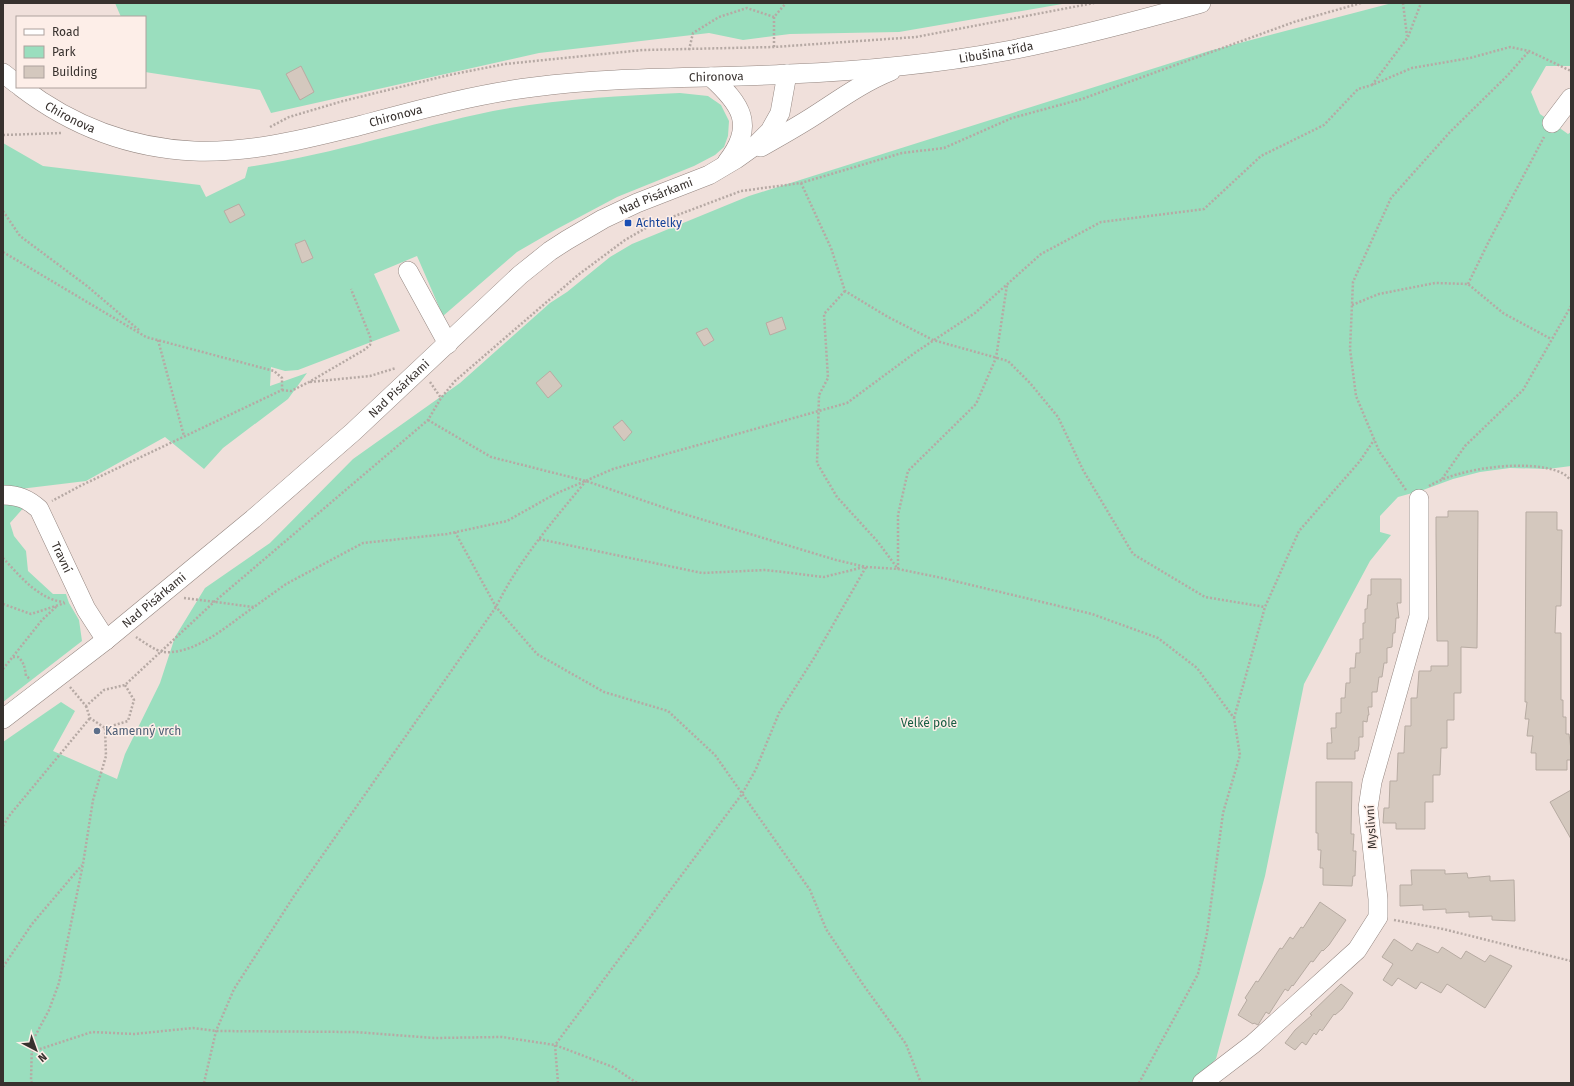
<svg xmlns="http://www.w3.org/2000/svg" width="1574" height="1086" viewBox="0 0 1574 1086" font-family="'Fira Sans',sans-serif">
  <rect width="100%" height="100%" fill="#f0e0db"/>
  <g fill="#9adebe">
    <path d="M115,3h953l-169,29 -109,2 -47,6 -34,-7 -170,20 -268,60 -11,-23 -115,-18v-55h-24z"/>
    <path d="M1392,3h179v63h-25l-15,26 9,22 28,20 3,-2v334l-23,3 -38,-1 -30,4 -27,7 -30,11 -25,7 -18,19v16l11,3 -21,26 -66,123 -39,192 -49,183 -23,24h-1190v-341l58,-40 14,9 -22,40 64,28 8,-25 35,-71 15,-46 30,-49 65,-45 83,-84 107,-76 90,-80 17,-11 43,-35 22,-13 117,-48 460,-145z"/>
    <path d="M680,93l28,3 13,9 8,16 -1,15 -4,11 -9,8 -21,11 -77,31 -62,33 -38,22 -74,64 -26,-60 -43,18 26,57 -102,39 -13,1 -14,-4 -1,19 37,-13 -19,26 -65,49 -19,21 -39,-32 -79,44 -66,8 -17,3v-349l40,23 157,19 6,12 39,-19 3,-11c83,-12 163,-39 245,-56 62,-12 124,-15 187,-18z"/>
    <path d="M3,499l23,6 -16,18 4,13 12,15 2,20 25,23h13l3,9 10,17 3,21 -79,61z"/>
  </g>
  <g fill="#d4c8be" stroke="#b7aba2">
    <path d="M301,66l13,26 -14,8 -14,-26z"/>
    <path d="M239,204l6,11 -15,8 -6,-12z"/>
    <path d="M305,240l8,18 -11,5 -7,-19z"/>
    <path d="M782,317l4,12 -16,6 -4,-12z"/>
    <path d="M707,328l7,12 -10,6 -8,-13z"/>
    <path d="M550,371l12,15 -14,12 -12,-15z"/>
    <path d="M622,420l10,12 -8,9 -11,-14z"/>
    <path d="M1448,511h30l-1,137 -16,-1v46h-7v27h-7v28h-6l-1,27h-7v27h-8v27h-29v-6h-13l1,-15h5l1,-27h7l1,-28h6l1,-27h6v-28h6l2,-27h12v-5h17v-25h-11l-1,-107v-17h12z"/>
    <path d="M1526,512h31v18h5l-1,76h-5l-1,27h6v67h2v17h3v17h3l2,16v10h-4v10h-31v-17h-5l2,-17h-6l2,-17h-4l2,-17h-2z"/>
    <path d="M1371,579h30v24h-4l2,15h-3l-1,15h-2l-1,14 -5,1v15h-3l-2,14h-3l-2,15h-5v15h-4l1,8h-1l-1,7 -4,-1v16h-4v8l-1,6h-3v8h-28v-16h5l-1,-15h5v-15h5v-15h4l1,-15h4v-15h5l1,-15h4v-14h3v-16h2v-14h2l1,-14h3z"/>
    <path d="M1316,782h36l-1,52h3l-1,17h3l-1,25h-2l-1,10 -29,-1v-17h-3l1,-18h-3v-17h-2z"/>
    <path d="M1571,790v49l-21,-37z"/>
    <path d="M1411,870h34v4l22,-1 1,5 22,-2v5l24,-1 1,41 -23,-1v-4l-23,1v-5l-23,1v-4l-23,1v-5l-23,1v-21h12z"/>
    <path d="M1320,902l26,18 -17,25 -6,6 -1,-1 -9,12 -2,-1 -18,25 -1,-1 -4,6 -3,-2 -16,25 -3,-2 -8,13 -4,-2 -1,1 -15,-9 9,-15 -2,-2 11,-17 2,1 22,-34 2,1 8,-12 3,2 8,-12 2,1z"/>
    <path d="M1394,939l18,12 5,-8 21,10 4,-6 19,12 5,-8 19,11 5,-7 22,11 -27,42 -38,-24 -6,9 -20,-11 -5,7 -18,-11 -6,8 -9,-6 10,-16 -11,-7z"/>
    <path d="M1341,984l12,9 -11,16 -7,6 -1,-1 -12,17 -2,-2 -4,6 -2,-2 -8,12 -4,-3 -7,8 -10,-7 10,-13 17,-15 -2,-1z"/>
  </g>
  <g fill="none" stroke-linecap="round" stroke-linejoin="round">
    <g stroke="#948680" stroke-width="20">
      <g id="minor">
        <path d="M3,73l14,11"/>
        <path d="M711,77c30,27 45,48 16,85"/>
        <path id="s1" d="M21,87c51,39 108,61 173,64 59,2 111,-12 168,-26 56,-15 114,-31 172,-38 84,-11 170,-8 255,-13 72,-3 146,-10 217,-23 66,-13 131,-30 195,-48"/>
        <path d="M1552,123l19,-25"/>
        <path d="M761,147c16,-9 32,-18 48,-28 27,-17 52,-36 82,-48"/>
        <path d="M408,271l40,73"/>
        <path id="s2" d="M3,495c15,0 25,4 36,14l47,100 20,31"/>
        <path id="s3" d="M3,719l103,-79 147,-121 100,-87 167,-157 30,-24 17,-11 36,-21 34,-16 72,-28 27,-16 21,-15 13,-13 10,-18 7,-39"/>
        <path d="M1202,1083l51,-39 104,-94 21,-33v-18l-10,-91 4,-26 47,-166v-117"/>
      </g>
    </g>
    <g stroke="#b6a9a4" stroke-width="2.5" stroke-dasharray="2 2" stroke-linecap="butt">
      <path d="M1403,3l4,33"/>
      <path d="M774,47v-30l12,-14"/>
      <path d="M689,50l4,-17 26,-16 28,-9 27,9"/>
      <path d="M1372,85l36,-48 13,-34"/>
      <path d="M270,127l19,-10 54,-16 106,-26 56,-11 138,-14 131,-3 142,-10 178,-34"/>
      <path d="M3,135l58,-2"/>
      <path d="M801,183l30,65 14,43 43,26 45,23 75,21 22,22 28,34 25,53 50,84 72,43 60,10"/>
      <path d="M3,211l17,25 67,50 53,45"/>
      <path d="M643,218l3,9"/>
      <path d="M3,252l143,85 128,34 8,7v12l-202,96 -28,15"/>
      <path d="M1468,284l21,-43 55,-104"/>
      <path d="M845,291l-21,23 4,64 -9,17 -2,68 20,34 41,45 20,27"/>
      <path d="M1352,305l27,-11 56,-11 33,1 35,29 48,26"/>
      <path d="M158,340l26,96"/>
      <path d="M310,382l60,-6 26,-8"/>
      <path d="M430,382l11,16"/>
      <path d="M282,390l9,1 18,-9 55,-32 6,-5 1,-6 -20,-50"/>
      <path d="M428,420l63,37 95,24 88,30 162,49 30,7 32,2 44,9 150,36 66,24 39,30 37,50 6,37 -17,58 -16,120 -9,41 -59,109"/>
      <path d="M1442,479l23,-33 58,-56 48,-84"/>
      <path d="M1429,486c29,-18 101,-28 133,-13 3,1 6,5 9,7"/>
      <path d="M1406,490l-27,-39 -23,-55 -6,-47 3,-67 38,-84 59,-66 58,-57 21,-24"/>
      <path d="M455,532l41,75 41,47 67,38 64,19 47,44 95,135 16,39 36,54 44,61 15,39"/>
      <path d="M539,539l163,34 64,-3 58,7 40,-10"/>
      <path d="M3,558c16,17 36,42 61,44"/>
      <path d="M898,569v-54l10,-44 68,-67 20,-46 11,-73"/>
      <path d="M184,598l70,9 32,-23 77,-41 84,-9 60,-13 48,-27 58,-25 234,-66 69,-51 59,-39 66,-59 60,-32 103,-13 57,-53 63,-31 34,-36 14,-4 40,-17 58,-10 40,-11 19,4 42,20"/>
      <path d="M3,604l28,10 34,-11"/>
      <path d="M136,637c6,4 20,14 27,15 33,3 66,-28 91,-45"/>
      <path d="M13,657h5c6,5 7,11 8,19l4,3"/>
      <path d="M3,669l39,-49 15,-14"/>
      <path d="M70,687l16,19 18,-16 21,-5 89,-83 214,-182 13,-22 14,-17 123,-106 47,-35 26,-15 90,-34 60,-8 101,-30 42,-5 68,-30 70,-19 212,-77 67,-19"/>
      <path d="M86,706l4,12 15,10 23,-7 6,-21 -9,-15"/>
      <path d="M1234,718l31,-111 34,-76 61,-70 14,-21"/>
      <path d="M3,826l6,-10 81,-98"/>
      <path d="M1394,920l49,9 128,32"/>
      <path d="M3,967l29,-43 50,-59"/>
      <path d="M32,1051l11,-3 49,-16 42,2 59,-6 23,3 139,1 79,6 68,-1 53,8 58,22 24,16"/>
      <path d="M32,1083l-1,-2 1,-39 17,-32 10,-27 24,-119 10,-64 13,-44 -1,-28"/>
      <path d="M204,1083l12,-52 18,-42 60,-93 202,-289c23,-47 57,-86 90,-126"/>
      <path d="M558,1083l-3,-38 187,-251 14,-25 23,-56 35,-55 52,-91"/>
    </g>
    <use href="#minor" stroke="#fff" stroke-width="19"/>
  </g>
  <rect fill="#1a4fb4" stroke="#fdeee8" stroke-width="1.5" x="624" y="219" width="8" height="8" rx="2"/>
  <circle fill="#5c6f8a" stroke="#fdeee8" stroke-width="1.5" cx="97" cy="731" r="4"/>
  <g text-anchor="middle" stroke-width="3" stroke-linejoin="round" paint-order="stroke">
    <g font-size="12" fill="#37312e" stroke="#fdeee8">
      <text dy="4" stroke="none"><textPath href="#s1" startOffset="998">Libušina třída</textPath></text>
      <text dy="4" stroke="none"><textPath href="#s1" startOffset="717">Chironova</textPath></text>
      <text dy="4" stroke="none"><textPath href="#s1" startOffset="393">Chironova</textPath></text>
      <text dy="4" stroke="none"><textPath href="#s1" startOffset="58">Chironova</textPath></text>
      <text dy="4" stroke="none"><textPath href="#s3" startOffset="840">Nad Pisárkami</textPath></text>
      <text dy="4" stroke="none"><textPath href="#s3" startOffset="516">Nad Pisárkami</textPath></text>
      <text dy="4" stroke="none"><textPath href="#s2" startOffset="93">Travní</textPath></text>
      <text dy="4" stroke="none"><textPath href="#s3" startOffset="192">Nad Pisárkami</textPath></text>
      <text transform="translate(1371 827) rotate(-94)" y="4">Myslivní</text>
    </g>
    <g font-size="12" fill="#164399" stroke="#fdeee8" text-anchor="start">
      <text x="636" y="227">Achtelky</text>
    </g>
    <g font-size="12" fill="#195e44" stroke="#fdeee8">
      <text x="929" y="727">Velké pole</text>
    </g>
    <g font-size="12" fill="#4e5e75" stroke="#fdeee8" text-anchor="start">
      <text x="105" y="735">Kamenný vrch</text>
    </g>
  </g>
  <rect width="1574" height="1086" fill="none" stroke="#37312e" stroke-width="8"/>
  <rect x="16" y="16" width="130" height="72" fill="#fdeee8" stroke="#aea29e"/>
  <rect x="24" y="29" width="20" height="6" fill="#ffffff" stroke="#aea29e"/>
  <text x="52" y="36" font-size="12" fill="#37312e">Road</text>
  <rect x="24" y="46" width="20" height="12" fill="#9adebe" stroke="#aea29e"/>
  <text x="52" y="56" font-size="12" fill="#37312e">Park</text>
  <rect x="24" y="66" width="20" height="12" fill="#d4c8be" stroke="#aea29e"/>
  <text x="52" y="76" font-size="12" fill="#37312e">Building</text>
  <g transform="translate(36 1050) rotate(139)" stroke="#fdeee8" stroke-width="3" paint-order="stroke">
  <path d="M0-3L7 15L0 10L-7 15Z" fill="#37312e"/>
  <text y="-6" font-size="11" font-weight="bold" text-anchor="middle" fill="#37312e">N</text>
  </g>
</svg>
